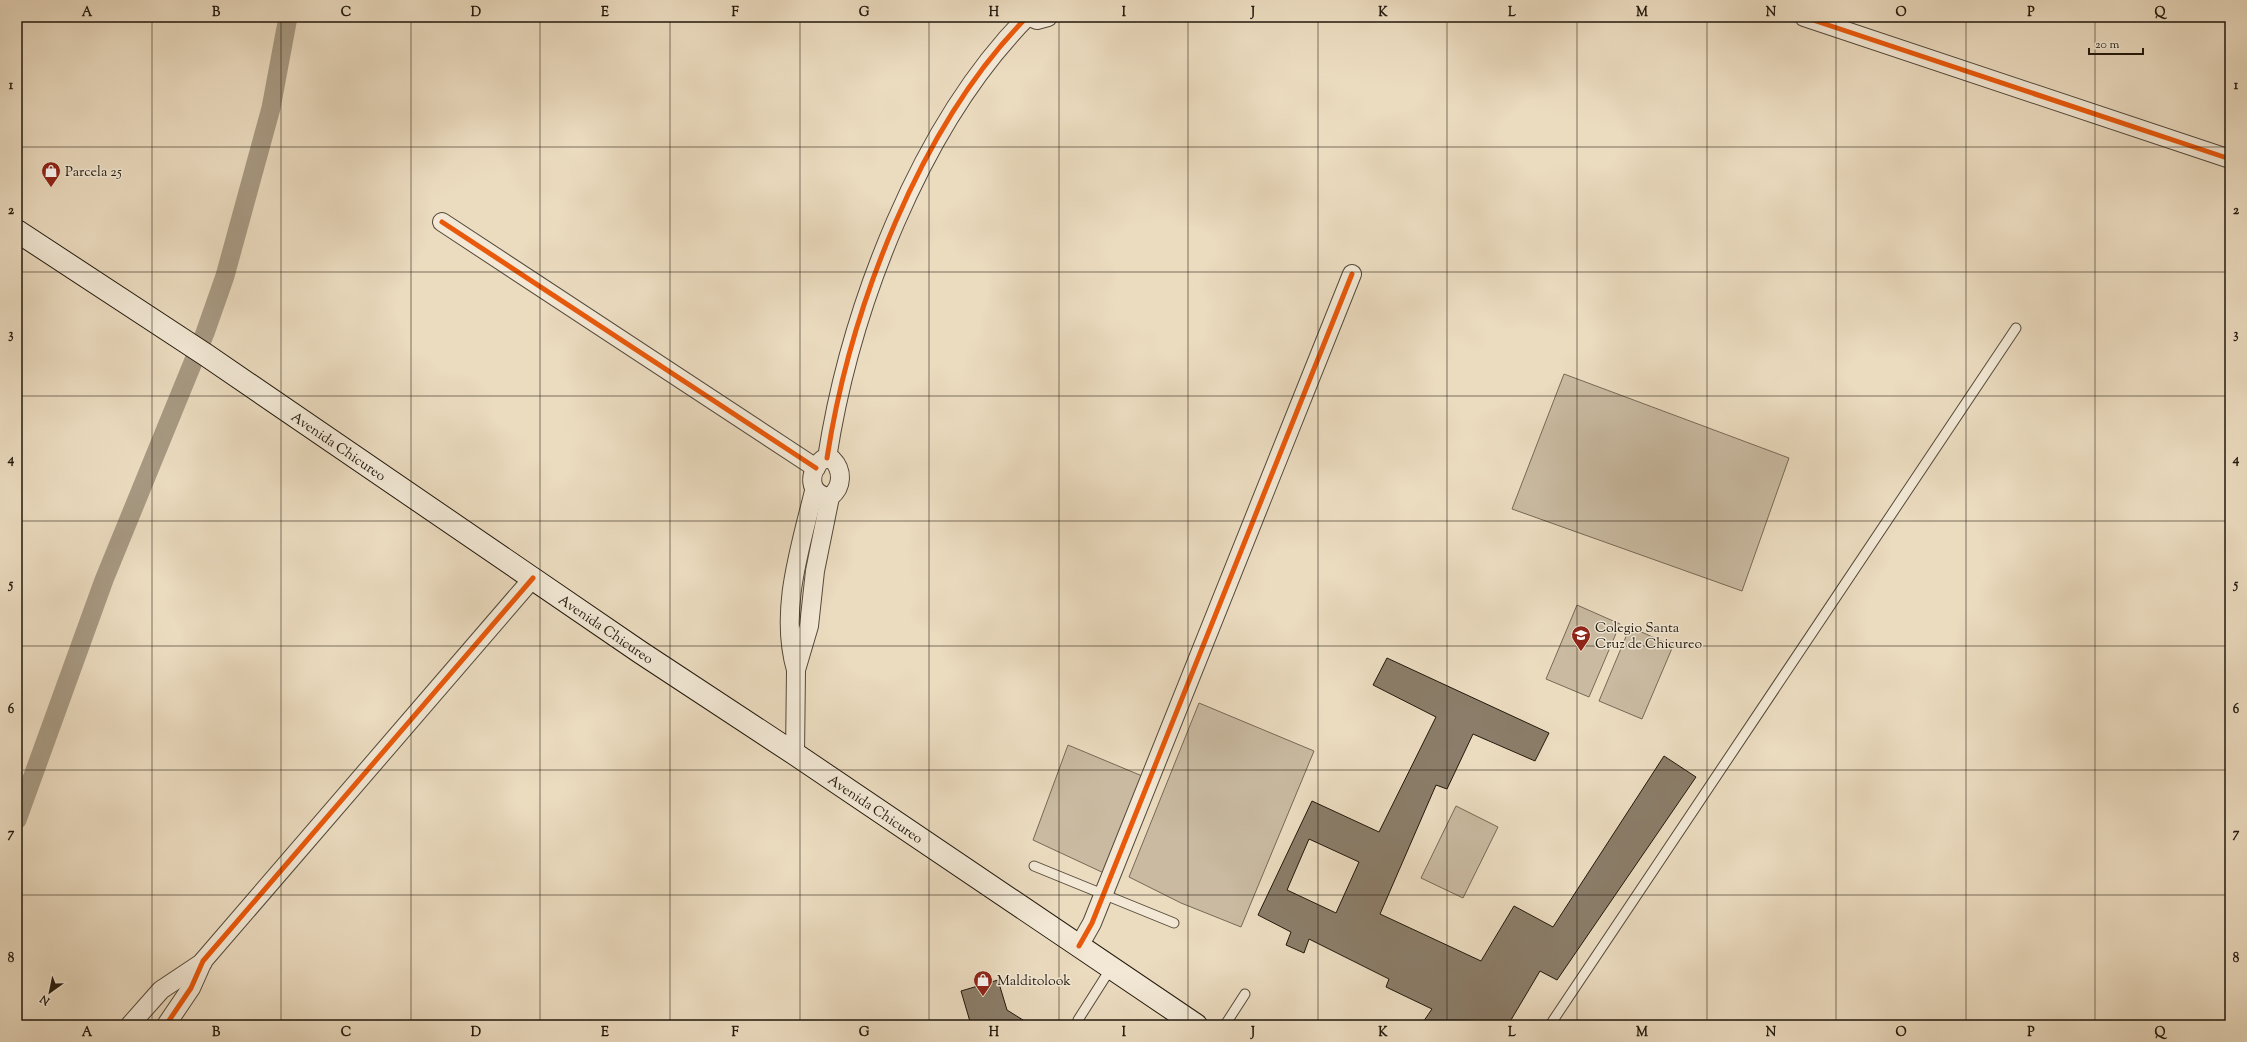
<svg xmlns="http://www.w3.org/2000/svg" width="2247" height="1042" viewBox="0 0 2247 1042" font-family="'Sorts Mill Goudy',serif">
  <rect width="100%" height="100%" fill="#ebdbbf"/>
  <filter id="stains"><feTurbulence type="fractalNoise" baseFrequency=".005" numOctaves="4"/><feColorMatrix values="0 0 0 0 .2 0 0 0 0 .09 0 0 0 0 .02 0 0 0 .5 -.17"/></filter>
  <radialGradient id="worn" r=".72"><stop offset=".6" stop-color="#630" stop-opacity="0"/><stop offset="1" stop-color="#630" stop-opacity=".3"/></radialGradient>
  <g fill="#c9baa1" stroke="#766956">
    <path d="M1564,374l225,84 -47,133 -230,-82z"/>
    <path d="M1577,605l43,19 -31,73 -43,-18z"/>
    <path d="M1630,627l43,19 -31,73 -43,-18z"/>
    <path d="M1199,703l115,48 -73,176 -60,-24 -52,-26z"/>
    <path d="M1068,745l79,33 -41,96 -73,-34z"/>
    <path d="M1456,806l42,21 -35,71 -42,-20z"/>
  </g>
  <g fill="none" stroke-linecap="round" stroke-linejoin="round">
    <path stroke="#a79982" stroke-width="19" d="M17,820l87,-240 101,-247 20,-57 46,-168 17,-91"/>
  </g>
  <g fill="#8b7d69" stroke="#22180c" fill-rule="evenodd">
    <path d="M1387,658l162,75 -14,28 -62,-27 -26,55 -11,-4 -56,129 101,47 33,-55 39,21 111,-171 32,21 -139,203 -17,-9 -32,54h-87l11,-16 -46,-22 3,-8 -80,-40 -5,14 -18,-8 5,-13 -33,-17 54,-114 67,31 57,-115 -63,-32zM1309,839l50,23 -23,51 -49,-23z"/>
    <path d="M998,980l9,30 24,15h-60l-10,-34z"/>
  </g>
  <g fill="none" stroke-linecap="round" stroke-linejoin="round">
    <g stroke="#544939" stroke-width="11">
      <g id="lane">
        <path d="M1034,866l140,57"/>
        <path d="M1078,1020l33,-52"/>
        <path d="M1225,1025l20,-31"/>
        <path d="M1550,1025l466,-697"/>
      </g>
    </g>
    <g stroke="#544939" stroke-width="20">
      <g id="street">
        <path d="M1030,17l7,3 11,-3"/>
        <path d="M1804,17l426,142"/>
        <path d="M442,222l374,246"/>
        <path d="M827,458c23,-149 93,-333 200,-441"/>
        <path d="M823,459h9c11,11 11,28 -2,38 -23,-2 -22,-26 -7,-38z"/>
        <path d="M796,670c-17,-59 4,-121 18,-179"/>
        <path d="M795,754l1,-84 13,-44 6,-55 15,-74"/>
        <path d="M1079,946l13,-23 260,-649"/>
        <path d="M130,1025l31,-35 42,-28"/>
        <path d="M166,1025l25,-37 12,-27 330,-383"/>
      </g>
    </g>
    <g stroke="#22180c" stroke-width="24">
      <g id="secondary">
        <path id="s1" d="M17,231l189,124 434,297 155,102 401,271"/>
      </g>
    </g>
    <use href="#lane" stroke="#f2e8d5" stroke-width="9"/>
    <use href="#street" stroke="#f2e8d5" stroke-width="18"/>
    <use href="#secondary" stroke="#f2e8d5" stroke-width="22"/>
    <g stroke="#f2e8d5" stroke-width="8">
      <g id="cycleway">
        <path d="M1804,17l426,142"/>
        <path d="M442,222l374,246"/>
        <path d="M827,458c23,-149 93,-333 200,-441"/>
        <path d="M1079,946l13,-23 260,-649"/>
        <path d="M166,1025l25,-37 12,-27 330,-383"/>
      </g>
    </g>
    <use href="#cycleway" stroke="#e8590c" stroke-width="5"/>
  </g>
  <path fill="none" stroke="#22180c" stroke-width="1" stroke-opacity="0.55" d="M152,17v1008M281,17v1008M411,17v1008M540,17v1008M670,17v1008M800,17v1008M929,17v1008M1059,17v1008M1188,17v1008M1318,17v1008M1447,17v1008M1577,17v1008M1707,17v1008M1836,17v1008M1966,17v1008M2095,17v1008M17,147h2213M17,272h2213M17,396h2213M17,521h2213M17,646h2213M17,770h2213M17,895h2213"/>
  <defs>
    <g id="shop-pin" transform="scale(1)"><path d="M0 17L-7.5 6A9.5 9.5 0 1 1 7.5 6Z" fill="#8f2418" stroke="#f2e8d5"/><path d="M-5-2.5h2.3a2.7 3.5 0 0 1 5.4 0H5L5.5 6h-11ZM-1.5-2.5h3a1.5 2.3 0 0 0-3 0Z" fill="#fff"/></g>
    <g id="school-pin" transform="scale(1)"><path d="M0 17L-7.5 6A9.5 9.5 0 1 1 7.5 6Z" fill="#8f2418" stroke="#f2e8d5"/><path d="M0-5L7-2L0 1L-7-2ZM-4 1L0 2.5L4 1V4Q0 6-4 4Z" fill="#fff"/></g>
  </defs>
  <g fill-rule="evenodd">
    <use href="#shop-pin" x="51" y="171"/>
    <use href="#school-pin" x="1581" y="635"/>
    <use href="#shop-pin" x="983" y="980"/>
  </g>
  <g text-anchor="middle" stroke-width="3" stroke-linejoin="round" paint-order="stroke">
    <g font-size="14" fill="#22180c" stroke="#f2e8d5" text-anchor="start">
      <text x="65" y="176">Parcela 25</text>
      <text x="1595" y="632">Colegio Santa<tspan x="1595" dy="16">Cruz de Chicureo</tspan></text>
      <text x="997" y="985">Malditolook</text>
    </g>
    <g font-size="14" fill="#22180c" stroke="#f2e8d5">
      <text dy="5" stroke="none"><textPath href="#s1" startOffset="387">Avenida Chicureo</textPath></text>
      <text dy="5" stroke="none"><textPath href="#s1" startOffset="711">Avenida Chicureo</textPath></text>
      <text dy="5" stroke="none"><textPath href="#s1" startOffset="1035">Avenida Chicureo</textPath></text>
    </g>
  </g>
  <rect width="2247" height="1042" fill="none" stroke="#ebdbbf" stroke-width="44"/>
  <g transform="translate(50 992) rotate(213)" stroke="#f2e8d5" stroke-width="3" paint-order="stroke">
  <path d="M0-3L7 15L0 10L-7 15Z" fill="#22180c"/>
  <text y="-6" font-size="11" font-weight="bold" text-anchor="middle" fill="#22180c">N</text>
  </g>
  <path d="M2089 48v6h54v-6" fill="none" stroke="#22180c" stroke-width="2"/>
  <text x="2095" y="48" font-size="12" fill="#22180c" stroke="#f2e8d5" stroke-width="3" paint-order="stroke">20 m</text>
  <rect x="22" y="22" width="2203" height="998" fill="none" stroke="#22180c" stroke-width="1.5"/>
  <g font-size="13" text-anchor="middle" font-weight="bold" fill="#22180c">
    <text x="87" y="16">A</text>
    <text x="216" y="16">B</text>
    <text x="346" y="16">C</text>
    <text x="476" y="16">D</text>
    <text x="605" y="16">E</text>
    <text x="735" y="16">F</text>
    <text x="864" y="16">G</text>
    <text x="994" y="16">H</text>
    <text x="1124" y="16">I</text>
    <text x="1253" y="16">J</text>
    <text x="1383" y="16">K</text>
    <text x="1512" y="16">L</text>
    <text x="1642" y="16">M</text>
    <text x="1771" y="16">N</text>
    <text x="1901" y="16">O</text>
    <text x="2031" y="16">P</text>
    <text x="2160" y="16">Q</text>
    <text x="11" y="89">1</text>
    <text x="2236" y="89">1</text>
    <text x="11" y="214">2</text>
    <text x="2236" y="214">2</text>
    <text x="11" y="338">3</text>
    <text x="2236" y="338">3</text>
    <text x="11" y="463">4</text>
    <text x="2236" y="463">4</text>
    <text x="11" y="588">5</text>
    <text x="2236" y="588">5</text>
    <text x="11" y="713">6</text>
    <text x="2236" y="713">6</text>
    <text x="11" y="837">7</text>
    <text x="2236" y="837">7</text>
    <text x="11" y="962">8</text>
    <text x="2236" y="962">8</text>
    <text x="87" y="1036">A</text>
    <text x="216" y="1036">B</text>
    <text x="346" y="1036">C</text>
    <text x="476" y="1036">D</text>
    <text x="605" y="1036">E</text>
    <text x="735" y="1036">F</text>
    <text x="864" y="1036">G</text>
    <text x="994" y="1036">H</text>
    <text x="1124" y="1036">I</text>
    <text x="1253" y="1036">J</text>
    <text x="1383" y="1036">K</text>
    <text x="1512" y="1036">L</text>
    <text x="1642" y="1036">M</text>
    <text x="1771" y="1036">N</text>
    <text x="1901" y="1036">O</text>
    <text x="2031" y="1036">P</text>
    <text x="2160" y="1036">Q</text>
  </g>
  <rect width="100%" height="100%" filter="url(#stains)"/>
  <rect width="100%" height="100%" fill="url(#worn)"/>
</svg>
